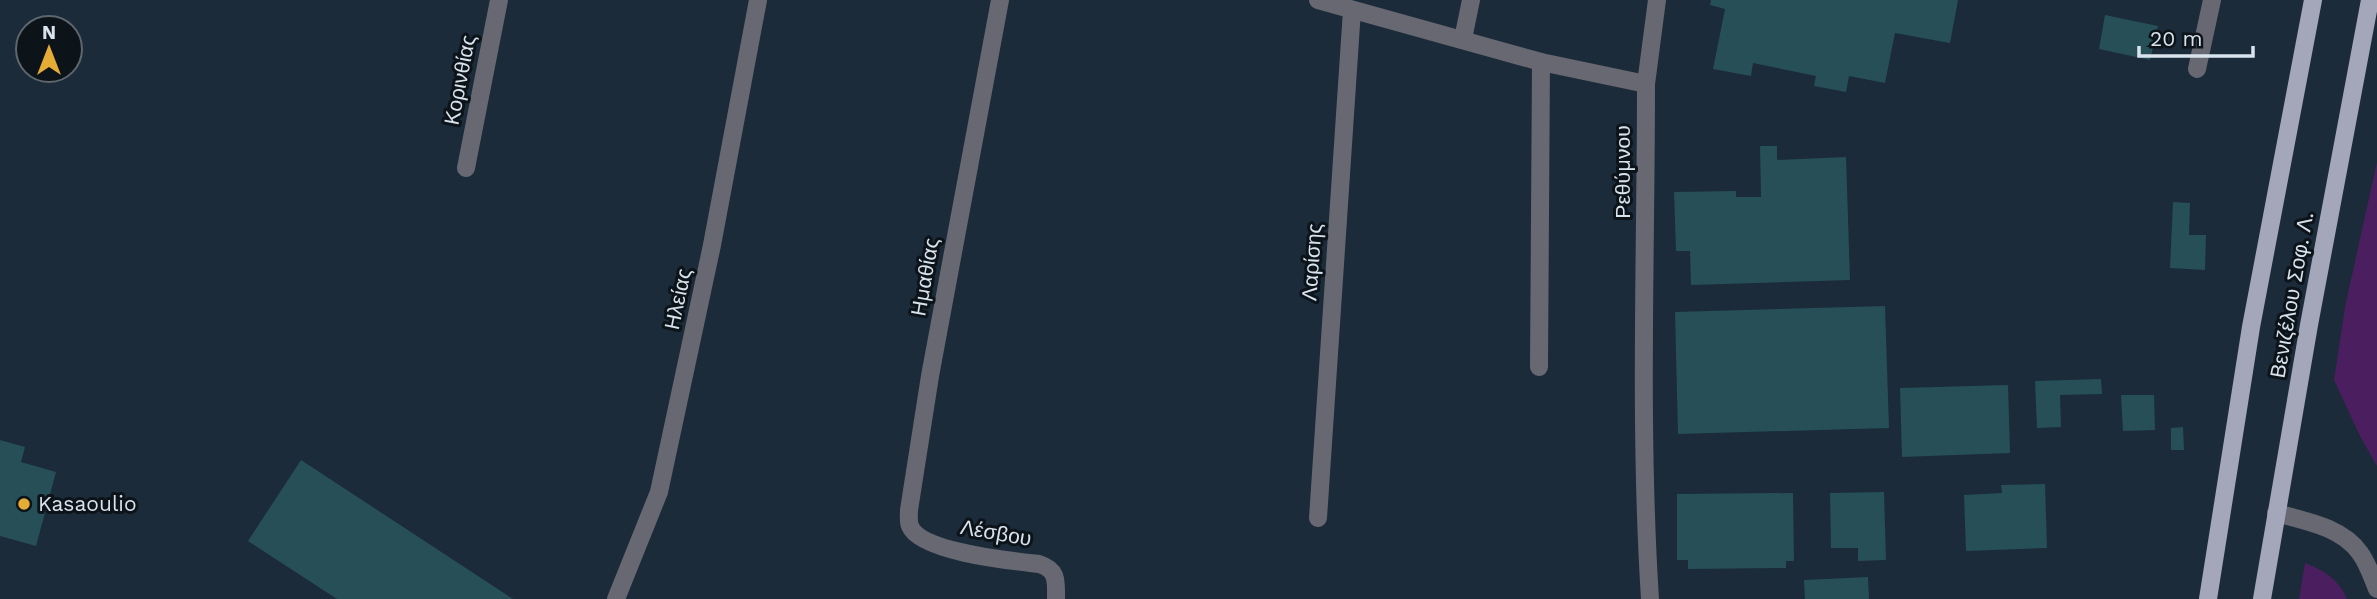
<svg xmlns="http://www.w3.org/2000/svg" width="2377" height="599" viewBox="0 0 2377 599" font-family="'Work Sans',sans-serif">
  <rect width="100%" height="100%" fill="#1b2b39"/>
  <g fill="#4b1e60">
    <path d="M2377,162v304l-17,-30 -26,-56 11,-73z"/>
    <path d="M2305,563c20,8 33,16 42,36h-48z"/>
  </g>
  <g fill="#264f58">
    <path d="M1711,0h247l-8,43 -55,-10 -10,50 -36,-7 -3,16 -32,-6 2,-10 -63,-13 -2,13 -38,-7 12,-60 -15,-4z"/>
    <path d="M2105,15l53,11 -8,34 -51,-11z"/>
    <path d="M1760,146h17v14l69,-3 4,123 -159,5 -1,-34h-14l-2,-59 62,-1v6h25z"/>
    <path d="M2173,202l17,1 -1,32h17l-1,35 -35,-2z"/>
    <path d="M1885,306l4,122 -211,6 -3,-122z"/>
    <path d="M2101,379l1,15 -42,1 1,32 -24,1 -2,-47z"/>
    <path d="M2008,385l2,68 -108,4 -2,-69z"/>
    <path d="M2121,395h33l1,35 -32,1z"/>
    <path d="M2183,427l1,23h-13v-22z"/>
    <path d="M0,440l25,7 -4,15 35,10 -20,74 -36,-10z"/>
    <path d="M301,460l212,139h-176l-89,-58z"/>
    <path d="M2045,484l2,64 -81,3 -2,-56 38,-2 -1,-8z"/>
    <path d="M1884,492l2,68 -28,1v-13h-27l-1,-55z"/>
    <path d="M1793,493l1,68h-8v7l-98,1v-9h-11v-66z"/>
    <path d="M1868,577l1,22h-64l-1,-19z"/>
  </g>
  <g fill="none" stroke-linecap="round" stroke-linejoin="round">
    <path stroke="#676872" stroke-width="18" d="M2276,513c29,8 66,14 84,40 8,11 12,24 17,36"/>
    <g stroke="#676872" stroke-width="18">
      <path d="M1000,0l-70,376 -21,134c0,5 -1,11 1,16 10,26 103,35 129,38 19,6 17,17 17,35"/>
      <path d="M1318,0l223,62 105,22c0,171 -7,344 4,515"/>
      <path d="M1463,39l8,-39"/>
      <path d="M2197,69l15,-69"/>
      <path d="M1646,84l11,-84"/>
      <path d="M466,168l33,-168"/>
      <path d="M1539,367l2,-305"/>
      <path d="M1318,518l34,-508"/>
      <path d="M616,599l43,-107 53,-247 46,-245"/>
    </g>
    <g stroke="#a4a6ba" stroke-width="18">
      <path d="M2208,599l43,-272 62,-327"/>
      <path d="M2262,599l47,-274 61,-325"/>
    </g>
  </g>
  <circle fill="#e5ad35" stroke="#0c1319" stroke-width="2.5" cx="24" cy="504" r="7"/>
  <g text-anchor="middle" stroke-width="6" stroke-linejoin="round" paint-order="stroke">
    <g font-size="21" fill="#d9e3ed" stroke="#0c1319">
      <text transform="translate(460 80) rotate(-79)" y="7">Κορινθίας</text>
      <text transform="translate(1623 172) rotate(-90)" y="7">Ρεθύμνου</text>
      <text transform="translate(1312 262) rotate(-86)" y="7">Λαρίσης</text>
      <text transform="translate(925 277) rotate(-80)" y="7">Ημαθίας</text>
      <text transform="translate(2292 295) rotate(-80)" y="7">Βενιζέλου Σοφ. Λ.</text>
      <text transform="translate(678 299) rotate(-78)" y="7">Ηλείας</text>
      <text transform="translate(996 533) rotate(10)" y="7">Λέσβου</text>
    </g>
    <g font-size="21" fill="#d9e3ed" stroke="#0c1319" text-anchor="start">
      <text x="38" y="511">Kasaoulio</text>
    </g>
  </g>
  <g transform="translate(49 49)"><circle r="33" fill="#0c1319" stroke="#5e666e" stroke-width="2"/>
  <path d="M0-5L12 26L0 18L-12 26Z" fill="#e5ad35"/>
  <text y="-10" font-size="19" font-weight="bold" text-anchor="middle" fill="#d9e3ed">N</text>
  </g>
  <path d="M2139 46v10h114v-10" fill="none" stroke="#d9e3ed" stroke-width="3.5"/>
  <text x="2150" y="46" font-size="21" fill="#d9e3ed" stroke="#0c1319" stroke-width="5" paint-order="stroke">20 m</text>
</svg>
